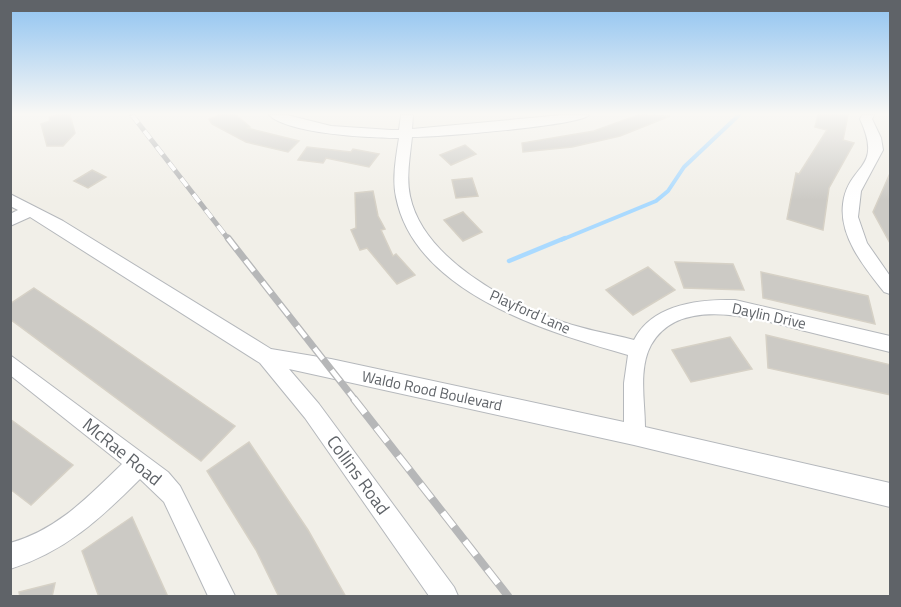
<svg xmlns="http://www.w3.org/2000/svg" width="901" height="607" viewBox="0 0 901 607" font-family="'Titillium Web',sans-serif">
  <rect width="100%" height="100%" fill="#f1efe8"/>
  <g fill="none" stroke-linecap="round" stroke-linejoin="round">
    <path stroke="#aadaff" stroke-width="4" d="M561,240l95,-39 12,-10 16,-24 55,-52"/>
    <path stroke="#aadaff" stroke-width="4.5" d="M509,261l56,-23"/>
  </g>
  <g fill="#cccac5" stroke="#d6d1c6" stroke-width="1.5">
    <path d="M57,115h13l5,18 -12,13h-16l-6,-22 9,-3 -1,-4z"/>
    <path d="M219,115h17l14,12 -3,1 52,13 -11,11 -42,-10 -34,-18 -3,-5z"/>
    <path d="M638,115l32,1 -50,20 -48,11 -49,5 -1,-9 72,-12z"/>
    <path d="M818,115h30l-5,25 11,3 -25,45 -6,42 -36,-11 9,-46 3,1 28,-44 -12,-3z"/>
    <path d="M465,145l11,9 -25,11 -11,-10z"/>
    <path d="M307,147l44,5 2,-3 26,5 -10,13 -43,-9 -3,5 -25,-3z"/>
    <path d="M92,170l14,7 -18,11 -14,-7z"/>
    <path d="M891,171v74l-18,-33z"/>
    <path d="M472,178l6,18 -22,2 -4,-18z"/>
    <path d="M373,191l5,25 7,13 -4,1 12,26 3,-2 19,21 -18,9 -30,-36 -7,2 -9,-20 5,-2 -1,-35z"/>
    <path d="M463,212l19,20 -19,9 -19,-21z"/>
    <path d="M675,262l58,2 11,26 -60,-2z"/>
    <path d="M648,267l27,23 -42,25 -27,-25z"/>
    <path d="M761,272l107,24 7,28 -112,-26z"/>
    <path d="M34,288l58,39 143,99 -34,35 -191,-142v-15z"/>
    <path d="M766,335l125,30v30l-123,-27z"/>
    <path d="M730,337l22,32 -61,13 -19,-32z"/>
    <path d="M10,419l63,46 -42,40 -21,-16z"/>
    <path d="M249,442l59,88 38,67h-67l-23,-47 -49,-79z"/>
    <path d="M132,517l36,80h-69l-17,-46z"/>
    <path d="M55,583l-3,14h-32l-1,-5z"/>
  </g>
  <g fill="none" stroke-linecap="round" stroke-linejoin="round">
    <g stroke="#b5b8bc" stroke-width="2">
      <g id="minor">
        <path d="M269,115h18l44,11 60,4h8l2,-15h12l-1,14 151,-14h26c-10,11 -153,22 -177,22 -2,19 -6,40 -2,59 13,63 98,107 153,126 23,8 48,12 71,18 18,-36 65,-41 101,-40l155,36v16c-28,-7 -57,-14 -85,-21 -44,-11 -125,-38 -154,14 -13,24 -6,57 -6,82l245,56v24l-256,-62 -345,-76 30,35 135,183 4,9h-29l-124,-178 -45,-55 -230,-146 -20,9v-12l8,-4 -8,-4v-12l53,27 208,128 60,10 293,63v-39l4,-28c-81,-23 -213,-62 -232,-158 -4,-19 0,-40 3,-59 -29,0 -110,-4 -130,-23z"/>
        <path d="M862,115h12l-2,4 9,19 2,12 -22,41 -3,26 9,26 23,33v18l-6,-2c-19,-24 -45,-55 -41,-88 5,-41 41,-33 17,-85z"/>
        <path d="M10,355l158,117 12,14 55,110h-27l-44,-94 -24,-23c-39,39 -75,73 -130,90v-26c47,-13 78,-46 112,-79l-112,-89z"/>
      </g>
    </g>
    <use href="#minor" fill="#fff" fill-rule="evenodd"/>
    <g stroke="#b6b7b8" stroke-width="5">
      <path id="rail-far2" d="M132,115l97,125"/>
    </g>
    <g stroke="#b6b7b8" stroke-width="7">
      <path id="rail-far1" d="M228,238l127,162"/>
    </g>
    <g stroke="#b6b7b8" stroke-width="8">
      <path id="rail" d="M354,399l154,197"/>
    </g>
    <use href="#rail-far2" stroke="#fff" stroke-width="4" stroke-dasharray="10" stroke-linecap="butt"/>
    <use href="#rail-far1" stroke="#fff" stroke-width="4.5" stroke-dasharray="14" stroke-linecap="butt"/>
    <use href="#rail" stroke="#fff" stroke-width="6" stroke-dasharray="18" stroke-linecap="butt"/>
  </g>
  <linearGradient id="sky" x2="0" y2="1"><stop stop-color="#8fc3f1"/><stop offset="0.57" stop-color="#f9f8f5"/><stop offset="1" stop-color="#f9f8f5" stop-opacity="0"/></linearGradient>
  <rect width="901" height="200" fill="url(#sky)"/>
  <g text-anchor="middle" stroke-width="4.5" stroke-linejoin="round" paint-order="stroke">
    <g font-size="15" fill="#5f6368" stroke="#fff">
      <text transform="translate(530 312) rotate(24)" y="5">Playford Lane</text>
      <text transform="translate(769 316) rotate(12)" y="5">Daylin Drive</text>
      <text transform="translate(432 391) rotate(12)" y="5">Waldo Rood Boulevard</text>
    </g>
    <g font-size="18" fill="#5f6368" stroke="#fff">
      <text transform="translate(122 452) rotate(39)" y="6">McRae Road</text>
      <text transform="translate(358 475) rotate(54)" y="6">Collins Road</text>
    </g>
  </g>
  <rect width="901" height="607" fill="none" stroke="#5f6368" stroke-width="24"/>
</svg>
